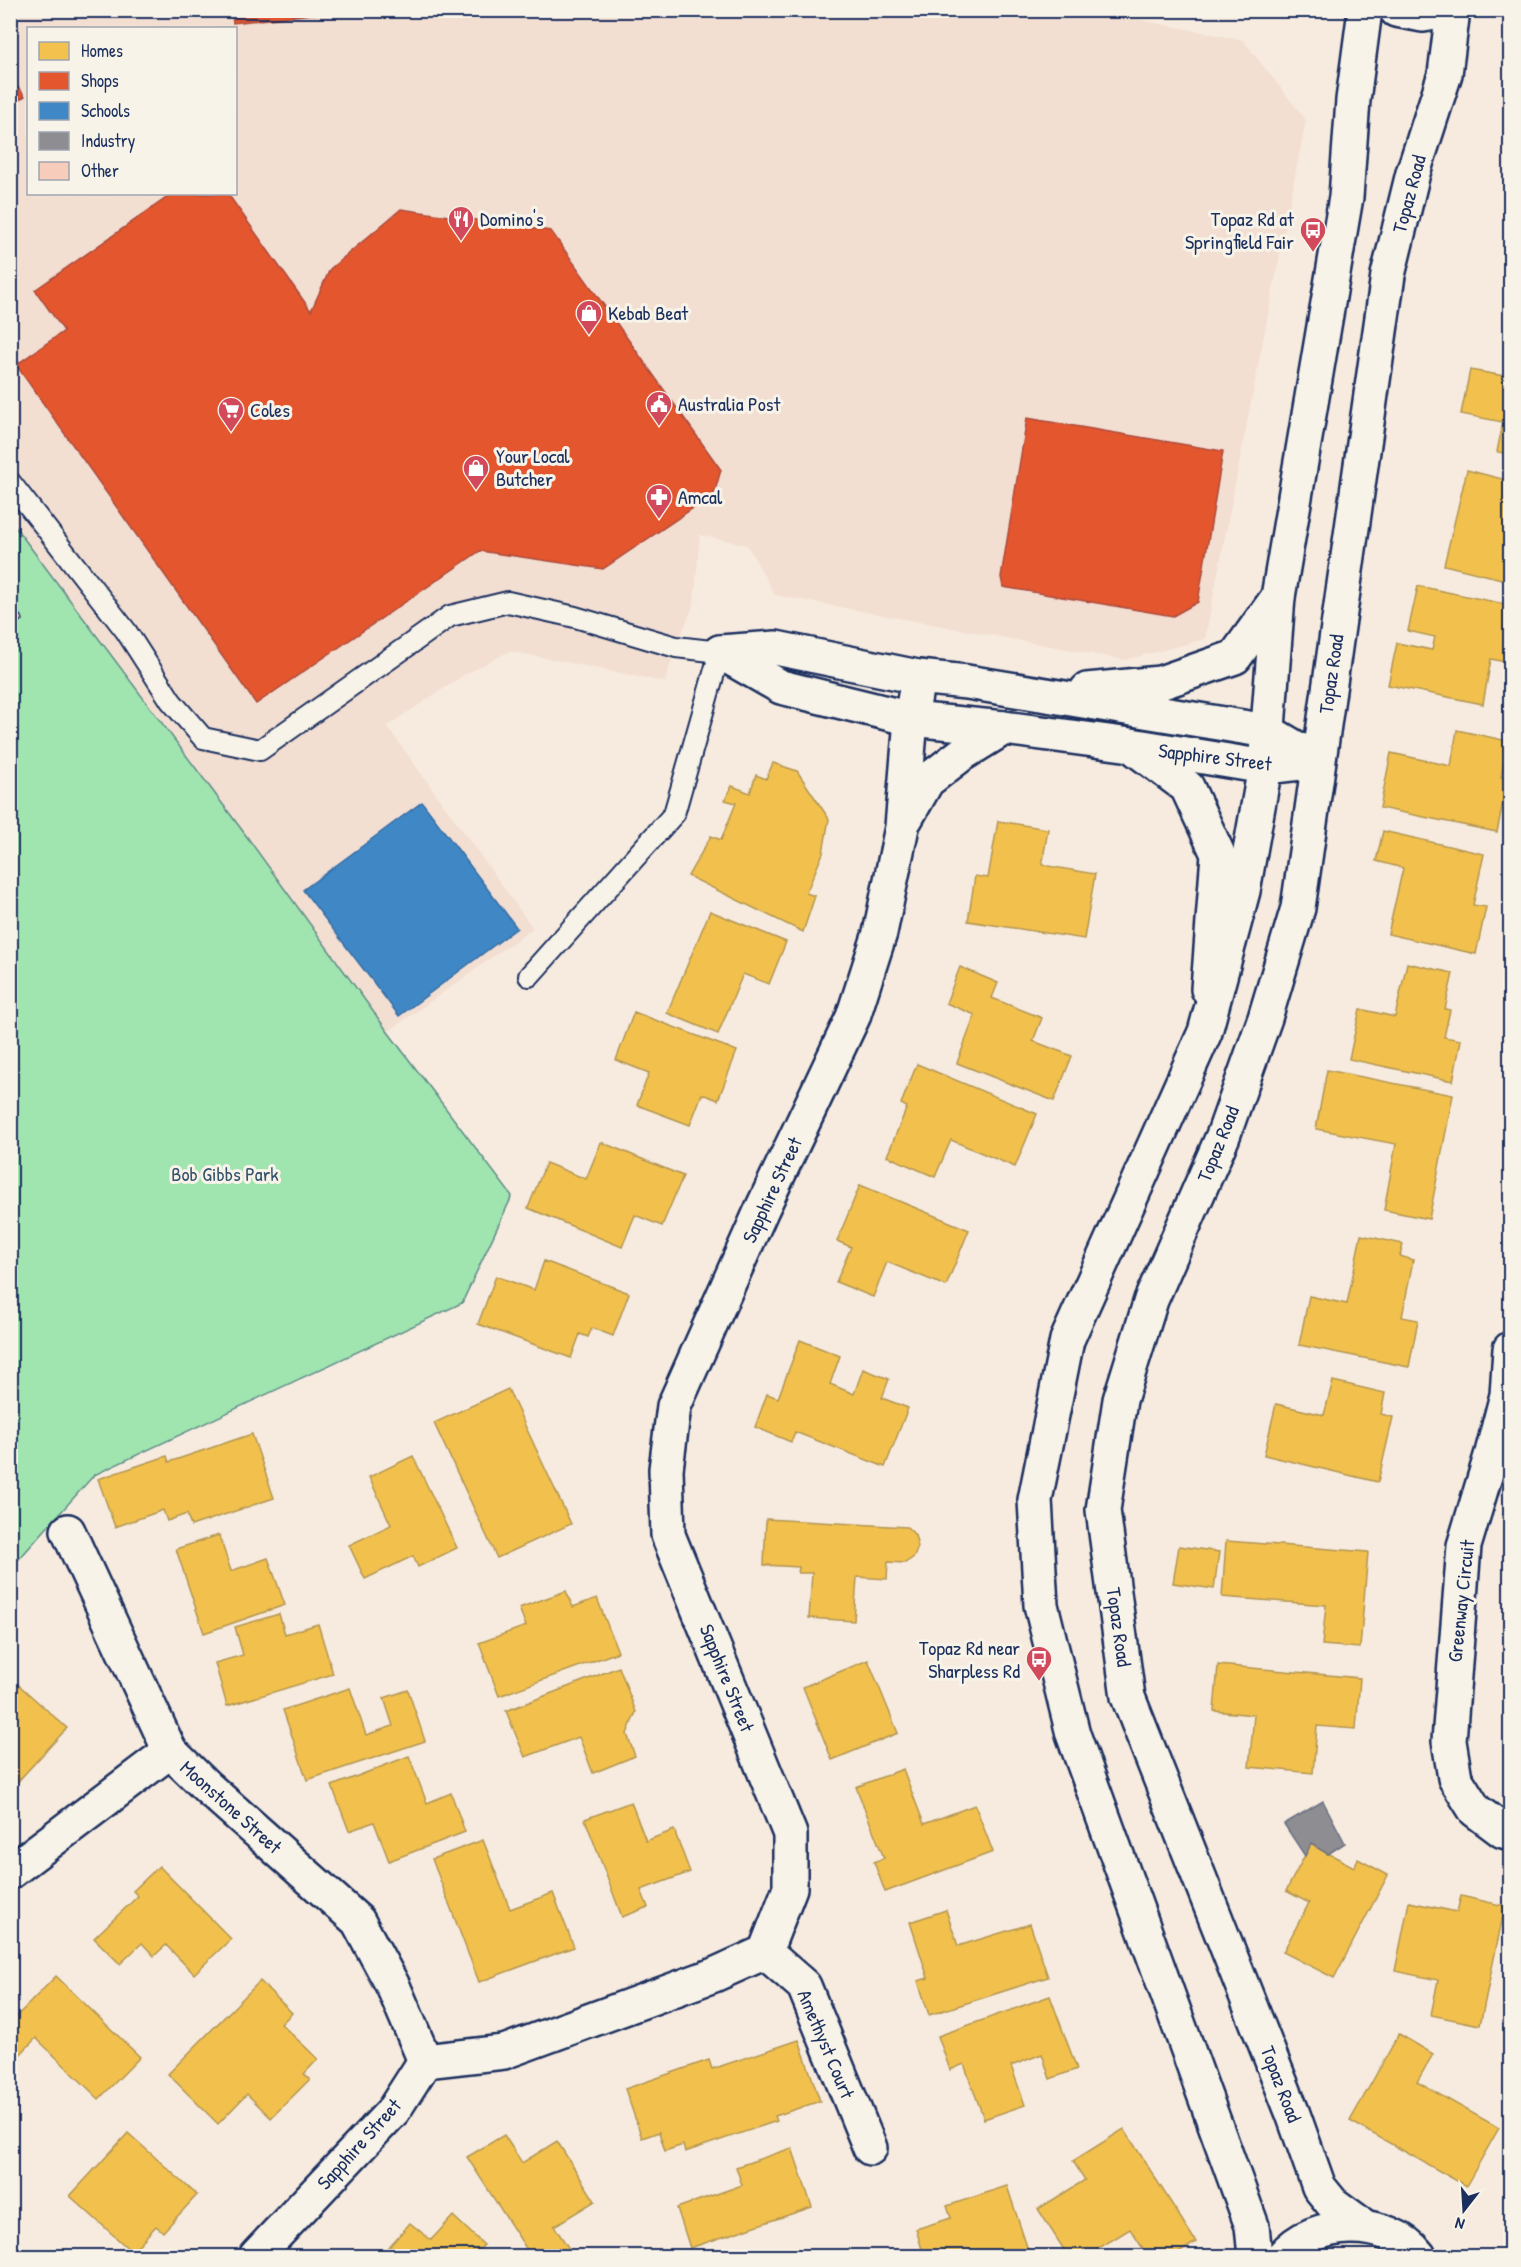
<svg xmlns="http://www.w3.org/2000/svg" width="1521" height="2267" viewBox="0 0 1521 2267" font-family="'Patrick Hand',sans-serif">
  <rect width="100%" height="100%" fill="#f7ebdf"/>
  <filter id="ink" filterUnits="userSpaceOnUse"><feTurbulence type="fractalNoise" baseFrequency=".0167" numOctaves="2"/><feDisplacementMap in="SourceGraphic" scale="12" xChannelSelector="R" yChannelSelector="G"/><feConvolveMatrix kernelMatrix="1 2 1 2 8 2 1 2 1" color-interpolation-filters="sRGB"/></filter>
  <g filter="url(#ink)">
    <path fill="#f3ded2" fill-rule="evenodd" d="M11,11h1083l149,29 63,80 -101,519 -80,21 -350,-65 -28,-50 -47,-10 -6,69 -18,43 -11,35 -155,-31 -46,24 -77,51 146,202 -145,104 -223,-307 -154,-205zM28,28h208v166h-208z"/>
    <path fill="#a0e4b0" stroke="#5e8a87" stroke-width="1.5" d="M10,520l232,310 146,202 124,164 -50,107 -368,172 -83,93z"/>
    <g fill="#f2c14e" stroke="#b29553" stroke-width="1.5">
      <path d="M1470,370l40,7v77l-13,-2 6,-30 -42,-8z"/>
      <path d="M1467,470l43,11v100l-66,-16z"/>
      <path d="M1418,586l92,19v58l-19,-4 -8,45 -95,-19 9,-42 35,7 3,-13 -27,-6z"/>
      <path d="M1457,730l51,11 -7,36h7l-11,55 -117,-24 11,-55 60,13z"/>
      <path d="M773,763l24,8 32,48 -6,34 -17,40 9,3 -12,36 -115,-56 23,-40 10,4 15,-37 -11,-3 7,-14 18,7 6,-18 10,4z"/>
      <path d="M998,821l50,8 -6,36 53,9 -11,65 -116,-18 7,-45 13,2z"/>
      <path d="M1383,831l101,23 -11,51 13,2 -10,47 -88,-20 15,-66 -27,-7z"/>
      <path d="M710,911l76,31 -17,42 -26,-10 -25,60 -51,-21z"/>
      <path d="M1407,963l46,10 -8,36 5,1 -6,27 17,3 -8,41 -104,-22 11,-50 35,8z"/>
      <path d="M960,967l38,16 -6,15 50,20 -9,23 39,15 -18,45 -97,-38 18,-48 -29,-12z"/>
      <path d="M634,1012l103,39 -19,49 -16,-6 -12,31 -53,-20 12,-32 -33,-13z"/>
      <path d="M917,1064l120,50 -22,53 -64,-27 -16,37 -48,-21 20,-49 -6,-3z"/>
      <path d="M1327,1070l126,25 -24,124 -45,-9 12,-66 -80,-15z"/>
      <path d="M601,1142l82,34 -21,50 -27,-11 -13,32 -94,-39 18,-45 40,16z"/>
      <path d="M860,1185l109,45 -23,56 -59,-24 -14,35 -37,-15 15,-35 -14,-6z"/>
      <path d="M1361,1235l42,9 -3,12 13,4 -11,57 16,3 -9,47 -110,-22 10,-49 38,8z"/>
      <path d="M544,1261l85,32 -16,43 -21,-8 -4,9 -8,-3 -9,24 -93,-34 18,-48 38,14z"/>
      <path d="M800,1340l40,16 -10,28 24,10 9,-25 26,10 -7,19 26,10 -23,59 -90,-35 -4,10 -36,-15 12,-33 11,4z"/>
      <path d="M1333,1381l52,12 -4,21 12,3 -15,65 -114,-27 12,-51 48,11z"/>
      <path d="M508,1389l63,135 -74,34 -63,-135z"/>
      <path d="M252,1434l22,64 -83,28 -4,-12 -20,7 -4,-11 -48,17 -17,-48 69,-23 2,6z"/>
      <path d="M413,1456l44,92 -39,19 -5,-11 -48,23 -16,-34 42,-20 -22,-48z"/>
      <path d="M766,1519l141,8 8,8 3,12 -4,10 -9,6 -17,-1 -1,17 -30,-2 -3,44 -45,-3 3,-45h-14l1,-6 -35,-2z"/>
      <path d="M219,1535l12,36 37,-13 17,47 -81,28 -28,-84z"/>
      <path d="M1226,1541l142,11 -8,96 -38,-3 4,-40 -104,-8z"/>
      <path d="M1179,1546l40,6 -5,37 -41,-6z"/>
      <path d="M566,1591l7,16 24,-9 21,54 -119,44 -20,-53 47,-17 -7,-18z"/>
      <path d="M279,1614l6,20 33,-10 15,50 -106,32 -12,-43 28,-8 -8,-28z"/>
      <path d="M868,1660l30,73 -66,27 -29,-73z"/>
      <path d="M1218,1665l142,13 -4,51 -39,-3 -4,47 -64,-6 5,-52 -40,-4z"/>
      <path d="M619,1667l17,45 -9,22 8,22 -42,17 -14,-36 -54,20 -19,-46z"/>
      <path d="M12,1679l55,49 -57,62v-109z"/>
      <path d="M350,1688l16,47 27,-9 -9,-28 24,-8 17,51 -118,39 -24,-70z"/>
      <path d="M409,1756l18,47 24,-10 14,39 -76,29 -15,-39 -25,9 -17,-45z"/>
      <path d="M903,1769l21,55 51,-19 18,47 -108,40 -11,-30 10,-4 -28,-71z"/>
      <path d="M631,1802l15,39 28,-11 16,42 -49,18 7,17 -26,10 -37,-98z"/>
      <path d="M483,1840l27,69 43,-16 21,54 -95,35 -47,-123z"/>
      <path d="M1311,1844l43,23 4,-8 30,16 -54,103 -51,-26 26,-49 -23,-12z"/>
      <path d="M159,1866l72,73 -37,35 -28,-29 -12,11 -12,-13 -22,21 -26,-26 44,-42 -5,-5z"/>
      <path d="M1461,1896l44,10 -25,119 -49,-10 7,-35 -43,-9 14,-69 48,10z"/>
      <path d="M946,1910l12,36 72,-22 18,53 -119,38 -11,-34 10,-3 -18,-56z"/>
      <path d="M56,1976l84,81 -41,42 -63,-61 -20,21 -6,-5v-31z"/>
      <path d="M260,1981l32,32 -11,11 37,35 -14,15 6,5 -39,39 -24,-24 -29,30 -50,-50z"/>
      <path d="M1050,1996l27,73 -27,10 -8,-25 -31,12 14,39 -41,14 -20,-55 -14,6 -12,-34z"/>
      <path d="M1399,2034l34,20 -16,28 82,46 -33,58 -116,-65z"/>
      <path d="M799,2040l21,61 -45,15 2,5 -92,31 -2,-7 -18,6 -6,-19 -17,6 -17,-49 84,-29 3,9z"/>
      <path d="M1124,2129l72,113 -22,14h-26l-18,-27 -44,27h-18l-30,-47 47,-29 -12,-19z"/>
      <path d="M128,2133l69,62 -34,37 -7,-6 -24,26 -62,-56z"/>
      <path d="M504,2135l18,28 35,-22 38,60 -41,25 20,30h-43l-64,-99z"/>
      <path d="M792,2148l20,59 -122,41 -13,-40 65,-23 -6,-18z"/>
      <path d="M1007,2186l23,70h-106l-8,-27 35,-11 -4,-12z"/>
      <path d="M453,2216l31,29 -7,7 8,4h-104l29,-33 21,17z"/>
    </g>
    <g fill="#e4572e" stroke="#a84b3c" stroke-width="1.5">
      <path d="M231,10h115l-113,13z"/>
      <path d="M10,77l15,19 -15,9z"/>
      <path d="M172,194h56l83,117 19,-42 71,-60 150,22 170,239 -7,24 -111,75 -123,-18 -224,153 -240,-339 48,-34 -29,-41z"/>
      <path d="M1027,418l196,33 -25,151 -25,14 -170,-29 -2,-10z"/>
    </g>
    <path fill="#3f88c5" stroke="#346da6" stroke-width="1.5" d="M422,802l95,126 -118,88 -96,-126z"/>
    <path fill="#8d8d92" stroke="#6b7182" stroke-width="1.5" d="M1323,1801l22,42 -17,11 -17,-10 -6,12 -21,-32z"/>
    <path fill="#f8ccba" stroke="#1b2f5e" stroke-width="1.5" d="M10,603l13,16 -8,6 3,4 -8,6z"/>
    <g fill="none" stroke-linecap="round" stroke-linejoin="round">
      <g stroke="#1b2f5e" stroke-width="24">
        <path id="lane" d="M10,482l116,149 45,70 32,37 57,12 190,-134 58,-14 67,15 101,30 44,5 -46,162 -145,162"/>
      </g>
      <g stroke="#1b2f5e" stroke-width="38">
        <g id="street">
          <path d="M720,652l61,35 130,32 93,9 127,17 134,22 53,-6"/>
          <path d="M720,652l56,-4 142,29 49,5 300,49 51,30"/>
          <path d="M1087,690l73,-7 75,-26 43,-60"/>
          <path d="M1136,749l51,38 31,67 -10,135"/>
          <path d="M906,818l21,-37 35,-27 42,-26"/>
          <path d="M1510,1349l-3,46 -15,58 -28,93 -15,195 6,37 20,32 28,21 7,2"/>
          <path d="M68,1531l102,220 37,36 151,134 35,65 32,75"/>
          <path d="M10,1872l160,-121"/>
          <path d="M765,1952l39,34 66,162"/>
          <path d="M425,2061l79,-9 210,-77 51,-23 25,-64v-54l-122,-299 -2,-66 8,-63 88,-197 91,-192 27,-84 22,-106 9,-108 7,-42"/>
          <path d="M256,2256l137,-145 32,-50"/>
        </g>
      </g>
      <g stroke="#1b2f5e" stroke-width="38">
        <g id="secondary">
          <path d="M1396,10l27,5 28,-5"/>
          <path d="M1365,2227l-33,-24 -13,-16 -26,-73 -165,-417 -25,-187 17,-110 31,-100 72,-164 42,-118 33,-110 90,-633 25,-102 32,-99 8,-64"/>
          <path d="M1255,2256l-3,-30 -179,-492 -32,-129 -6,-105 32,-160 138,-308 38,-141 22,-124 13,-170 68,-400 7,-97 12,-90"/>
          <path d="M1283,2256c30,-37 106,-40 136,0"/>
        </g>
      </g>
      <use href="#lane" stroke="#f7f3e8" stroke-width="20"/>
      <use href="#street" stroke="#f7f3e8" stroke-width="33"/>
      <use href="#secondary" stroke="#f7f3e8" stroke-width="33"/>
    </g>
  </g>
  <defs>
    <g id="restaurant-pin" transform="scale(1.35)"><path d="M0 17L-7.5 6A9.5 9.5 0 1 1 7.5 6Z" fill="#d1495b" stroke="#f7f3e8"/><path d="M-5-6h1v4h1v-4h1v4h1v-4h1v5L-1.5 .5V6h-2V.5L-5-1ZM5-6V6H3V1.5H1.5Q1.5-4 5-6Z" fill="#fff"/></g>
    <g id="bus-pin" transform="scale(1.35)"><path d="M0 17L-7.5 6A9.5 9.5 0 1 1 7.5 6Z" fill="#d1495b" stroke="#f7f3e8"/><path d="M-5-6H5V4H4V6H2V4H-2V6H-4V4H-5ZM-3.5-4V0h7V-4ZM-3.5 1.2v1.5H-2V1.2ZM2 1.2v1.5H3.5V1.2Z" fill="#fff"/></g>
    <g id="shop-pin" transform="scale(1.35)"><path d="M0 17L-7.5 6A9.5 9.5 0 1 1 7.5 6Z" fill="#d1495b" stroke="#f7f3e8"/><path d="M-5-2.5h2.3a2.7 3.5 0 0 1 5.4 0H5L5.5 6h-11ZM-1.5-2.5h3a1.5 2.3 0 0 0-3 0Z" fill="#fff"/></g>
    <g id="civic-pin" transform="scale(1.35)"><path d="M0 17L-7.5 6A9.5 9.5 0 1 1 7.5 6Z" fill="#d1495b" stroke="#f7f3e8"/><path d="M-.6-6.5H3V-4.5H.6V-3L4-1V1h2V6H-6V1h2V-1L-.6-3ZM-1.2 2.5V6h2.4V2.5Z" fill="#fff"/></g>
    <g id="supermarket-pin" transform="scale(1.35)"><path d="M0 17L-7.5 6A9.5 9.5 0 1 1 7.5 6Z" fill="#d1495b" stroke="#f7f3e8"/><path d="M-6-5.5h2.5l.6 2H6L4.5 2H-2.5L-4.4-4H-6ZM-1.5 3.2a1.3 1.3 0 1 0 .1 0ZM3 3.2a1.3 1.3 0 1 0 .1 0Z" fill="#fff"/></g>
    <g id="pharmacy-pin" transform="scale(1.35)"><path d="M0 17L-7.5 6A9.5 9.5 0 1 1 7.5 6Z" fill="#d1495b" stroke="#f7f3e8"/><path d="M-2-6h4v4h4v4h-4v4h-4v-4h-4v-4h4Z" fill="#fff"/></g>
  </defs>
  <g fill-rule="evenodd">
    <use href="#restaurant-pin" x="461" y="219"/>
    <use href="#bus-pin" x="1313" y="230"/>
    <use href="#shop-pin" x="589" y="313"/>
    <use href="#civic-pin" x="659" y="404"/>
    <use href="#supermarket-pin" x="231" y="410"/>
    <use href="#shop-pin" x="476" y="468"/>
    <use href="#pharmacy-pin" x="659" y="497"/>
    <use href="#bus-pin" x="1039" y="1659"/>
  </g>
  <g text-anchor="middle" stroke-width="6" stroke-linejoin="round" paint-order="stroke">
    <g font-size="20" fill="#1b2f5e" stroke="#f7f3e8">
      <text transform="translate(1409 194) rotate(-75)" y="7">Topaz Road</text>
      <text transform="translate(1331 674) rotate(-82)" y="7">Topaz Road</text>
      <text transform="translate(1215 757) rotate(7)" y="7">Sapphire Street</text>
      <text transform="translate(1218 1144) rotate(-68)" y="7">Topaz Road</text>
      <text transform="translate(772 1190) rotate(-65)" y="7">Sapphire Street</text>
      <text transform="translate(1461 1601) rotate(-84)" y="7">Greenway Circuit</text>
      <text transform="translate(1119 1627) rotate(82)" y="7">Topaz Road</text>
      <text transform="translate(727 1678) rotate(68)" y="7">Sapphire Street</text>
      <text transform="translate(231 1807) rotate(42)" y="7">Moonstone Street</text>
      <text transform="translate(826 2044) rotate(67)" y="7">Amethyst Court</text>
      <text transform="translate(1281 2084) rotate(69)" y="7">Topaz Road</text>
      <text transform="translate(359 2144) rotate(-48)" y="7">Sapphire Street</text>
    </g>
    <g font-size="20" fill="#1b2f5e" stroke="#f7f3e8" text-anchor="start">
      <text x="480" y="226">Domino's</text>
      <text x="1294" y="226" text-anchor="end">Topaz Rd at<tspan x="1294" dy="23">Springfield Fair</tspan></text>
      <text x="608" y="320">Kebab Beat</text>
      <text x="678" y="411">Australia Post</text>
      <text x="250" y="417">Coles</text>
      <text x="496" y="463">Your Local<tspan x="496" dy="23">Butcher</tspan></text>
      <text x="678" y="504">Amcal</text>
      <text x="1020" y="1655" text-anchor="end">Topaz Rd near<tspan x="1020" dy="23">Sharpless Rd</tspan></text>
    </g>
    <g font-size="20" fill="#36536e" stroke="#f7f3e8">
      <text x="225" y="1181">Bob Gibbs Park</text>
    </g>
  </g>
  <rect width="1521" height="2267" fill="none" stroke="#f7f3e8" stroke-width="36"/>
  <rect x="18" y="18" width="1485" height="2231" fill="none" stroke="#1b2f5e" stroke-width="2" filter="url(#ink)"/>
  <rect x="27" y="27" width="210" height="168" fill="#f7f3e8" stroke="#9fa5b1" stroke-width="1.5"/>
  <rect x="39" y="42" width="30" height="18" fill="#f2c14e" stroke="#9fa5b1" stroke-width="1.5"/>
  <text x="81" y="57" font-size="18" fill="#1b2f5e">Homes</text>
  <rect x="39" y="72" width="30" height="18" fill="#e4572e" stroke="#9fa5b1" stroke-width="1.5"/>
  <text x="81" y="87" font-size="18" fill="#1b2f5e">Shops</text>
  <rect x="39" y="102" width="30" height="18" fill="#3f88c5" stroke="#9fa5b1" stroke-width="1.5"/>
  <text x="81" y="117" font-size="18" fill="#1b2f5e">Schools</text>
  <rect x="39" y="132" width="30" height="18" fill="#8d8d92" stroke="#9fa5b1" stroke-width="1.5"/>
  <text x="81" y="147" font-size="18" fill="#1b2f5e">Industry</text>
  <rect x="39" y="162" width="30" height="18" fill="#f8ccba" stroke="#9fa5b1" stroke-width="1.5"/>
  <text x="81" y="177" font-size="18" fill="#1b2f5e">Other</text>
  <g transform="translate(1464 2210) rotate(197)" stroke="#f7f3e8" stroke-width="4.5" paint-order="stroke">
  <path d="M0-4.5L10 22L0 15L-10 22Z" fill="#1b2f5e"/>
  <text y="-9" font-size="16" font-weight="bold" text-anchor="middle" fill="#1b2f5e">N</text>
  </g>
</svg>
